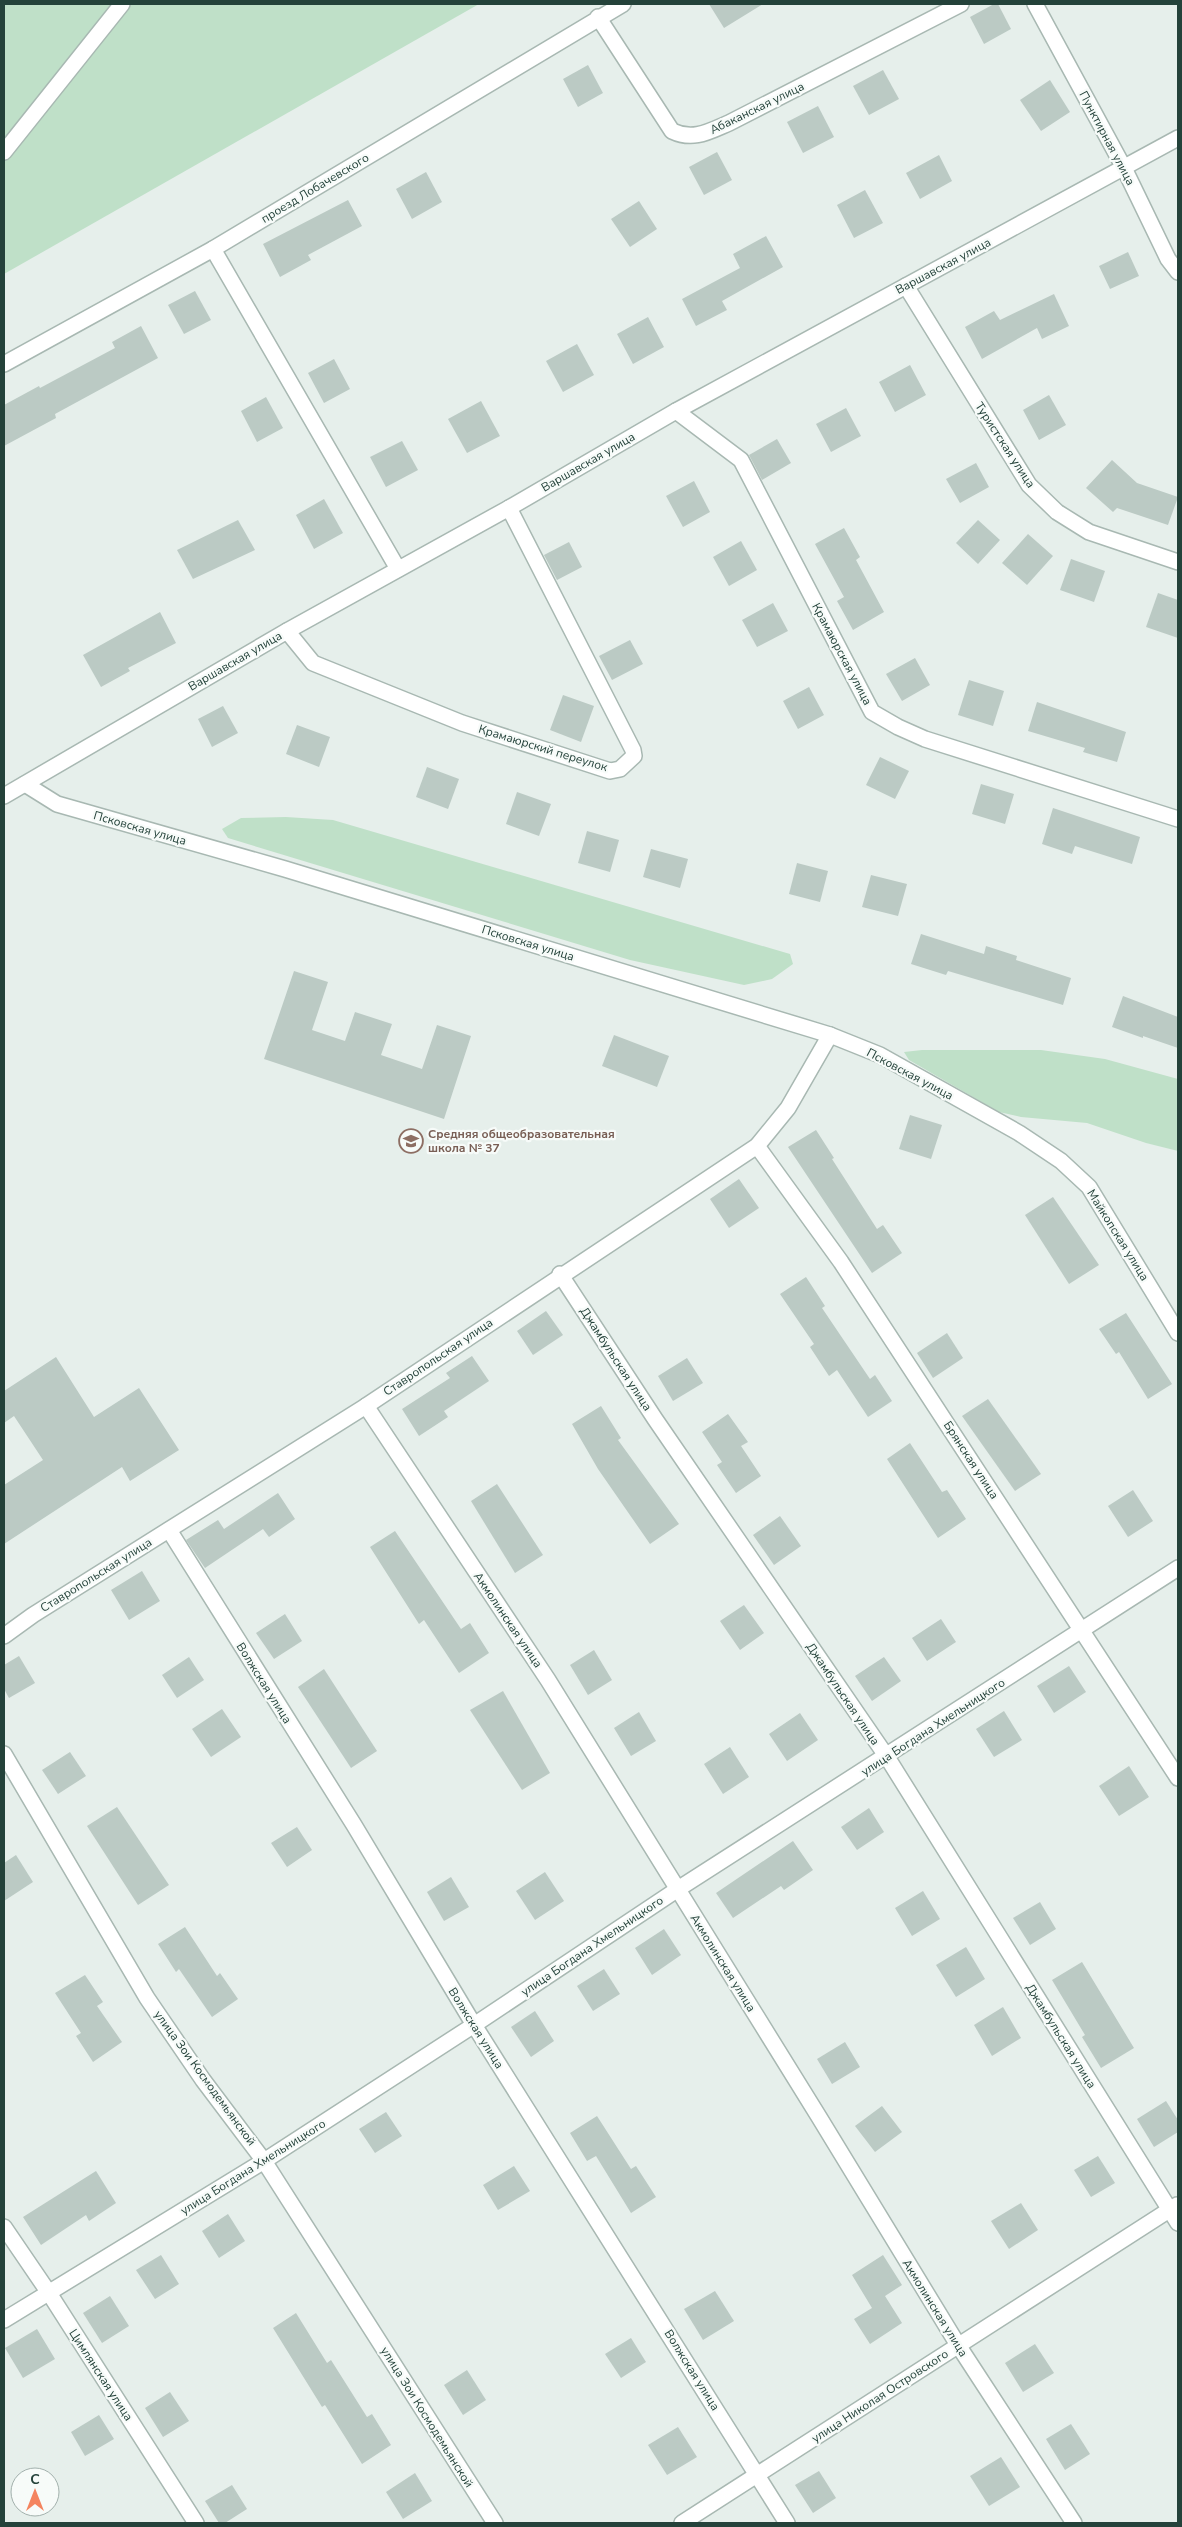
<svg xmlns="http://www.w3.org/2000/svg" width="1182" height="2527" viewBox="0 0 1182 2527" font-family="'Nunito Sans',sans-serif">
  <rect width="100%" height="100%" fill="#e6efeb"/>
  <g fill="#bfe0c8">
    <path d="M4,4h475l-475,270z"/>
    <path d="M286,817l47,3 457,134 3,10 -21,15 -28,6 -114,-25 -402,-122 -6,-9 19,-11z"/>
    <path d="M922,1050h119l64,9 73,20v72l-32,-8 -59,-20 -66,-6 -22,-5 -90,-52 -5,-8z"/>
  </g>
  <g fill="#bbcac4">
    <path d="M709,4h54l-39,24z"/>
    <path d="M994,4h4l13,25 -27,15 -14,-27z"/>
    <path d="M588,65l15,28 -25,14 -15,-28z"/>
    <path d="M883,70l16,29 -30,16 -16,-29z"/>
    <path d="M1050,80l20,32 -29,19 -21,-31z"/>
    <path d="M818,106l16,31 -31,16 -16,-31z"/>
    <path d="M717,152l15,28 -28,15 -15,-28z"/>
    <path d="M939,155l13,26 -32,18 -14,-26z"/>
    <path d="M426,172l16,30 -30,17 -16,-30z"/>
    <path d="M865,190l18,33 -29,15 -17,-33z"/>
    <path d="M348,200l14,26 -54,29 3,5 -31,17 -17,-33z"/>
    <path d="M639,201l18,28 -27,18 -19,-28z"/>
    <path d="M766,236l17,31 -61,34 5,9 -31,16 -14,-27 58,-31 -7,-14z"/>
    <path d="M1128,252l11,24 -29,13 -11,-23z"/>
    <path d="M195,291l16,29 -27,14 -16,-29z"/>
    <path d="M1054,294l15,32 -27,13 -5,-11 -55,31 -17,-32 29,-16 6,9z"/>
    <path d="M648,317l16,30 -31,17 -16,-30z"/>
    <path d="M141,326l17,32 -103,56 1,4 -52,28v-41l35,-19 1,2 75,-40 -3,-6z"/>
    <path d="M577,344l17,31 -31,17 -17,-31z"/>
    <path d="M334,359l16,30 -26,14 -16,-30z"/>
    <path d="M910,365l16,30 -31,17 -16,-30z"/>
    <path d="M1049,395l17,30 -27,15 -16,-30z"/>
    <path d="M266,397l17,31 -26,14 -16,-31z"/>
    <path d="M481,401l19,35 -33,17 -19,-34z"/>
    <path d="M846,408l15,28 -30,16 -15,-28z"/>
    <path d="M777,439l14,24 -29,17 -13,-25z"/>
    <path d="M402,441l16,29 -32,17 -16,-30z"/>
    <path d="M1112,460l25,23 41,14 -10,28 -51,-17 -4,4 -27,-24z"/>
    <path d="M976,463l13,24 -29,16 -14,-24z"/>
    <path d="M694,481l16,31 -27,15 -17,-31z"/>
    <path d="M324,499l19,34 -29,16 -18,-34z"/>
    <path d="M238,520l17,30 -62,29 -16,-29z"/>
    <path d="M978,520l22,20 -22,24 -22,-21z"/>
    <path d="M844,528l16,29 -4,3 28,52 -31,18 -16,-29 7,-4 -29,-53z"/>
    <path d="M1028,534l25,22 -26,29 -25,-22z"/>
    <path d="M741,541l16,29 -28,16 -16,-29z"/>
    <path d="M569,542l13,25 -25,13 -13,-25z"/>
    <path d="M1071,559l34,12 -11,31 -34,-12z"/>
    <path d="M1158,593l20,7v38l-32,-11z"/>
    <path d="M773,603l15,28 -31,16 -15,-27z"/>
    <path d="M160,612l16,31 -48,25 2,3 -29,16 -18,-32z"/>
    <path d="M630,640l13,24 -31,16 -13,-24z"/>
    <path d="M915,658l15,27 -28,16 -16,-27z"/>
    <path d="M969,680l35,11 -11,35 -35,-11z"/>
    <path d="M809,687l15,28 -26,14 -15,-28z"/>
    <path d="M563,695l31,11 -13,36 -31,-12z"/>
    <path d="M1037,702l89,30 -9,30 -34,-10 2,-4 -57,-17z"/>
    <path d="M223,706l15,27 -26,14 -14,-28z"/>
    <path d="M297,725l33,12 -11,30 -33,-13z"/>
    <path d="M880,757l29,14 -14,28 -29,-14z"/>
    <path d="M427,767l32,12 -11,30 -32,-12z"/>
    <path d="M981,784l33,10 -9,30 -33,-10z"/>
    <path d="M517,792l34,12 -12,32 -33,-12z"/>
    <path d="M1053,808l87,29 -8,27 -57,-18 -3,8 -30,-10z"/>
    <path d="M587,831l32,9 -9,32 -32,-9z"/>
    <path d="M651,849l37,10 -8,29 -37,-11z"/>
    <path d="M797,863l31,8 -8,31 -31,-8z"/>
    <path d="M871,875l36,9 -9,32 -36,-9z"/>
    <path d="M921,934l63,20 2,-8 31,10 -1,4 55,18 -8,27 -115,-34 -2,4 -35,-11z"/>
    <path d="M294,971l34,11 -16,48 33,11 10,-29 37,12 -11,31 41,14 15,-44 34,11 -27,83 -180,-60z"/>
    <path d="M1123,996l55,21v31l-35,-12v2l-31,-11z"/>
    <path d="M614,1035l55,21 -12,31 -55,-21z"/>
    <path d="M910,1115l32,10 -11,34 -32,-10z"/>
    <path d="M816,1130l18,28 -2,1 45,70 6,-4 19,28 -30,20 -84,-126z"/>
    <path d="M739,1179l20,29 -30,20 -19,-29z"/>
    <path d="M1053,1197l46,68 -30,19 -44,-69z"/>
    <path d="M806,1277l19,29 -3,2 48,71 5,-4 17,26 -24,16 -31,-47 -8,6 -19,-29 4,-3 -34,-50z"/>
    <path d="M546,1311l17,24 -30,20 -16,-24z"/>
    <path d="M1126,1313l46,71 -24,15 -29,-47 -3,2 -17,-25z"/>
    <path d="M947,1333l16,25 -30,20 -16,-25z"/>
    <path d="M472,1356l17,25 -45,30 4,6 -29,19 -17,-27 48,-31 -4,-5z"/>
    <path d="M56,1357l38,60 45,-29 40,62 -49,31 -8,-14 -118,77v-59l39,-25 -29,-44 -10,7v-32z"/>
    <path d="M687,1358l16,25 -30,18 -15,-25z"/>
    <path d="M988,1399l53,75 -26,17 -53,-75z"/>
    <path d="M601,1406l20,32 -3,2 61,84 -29,20 -52,-75 -26,-45z"/>
    <path d="M728,1414l20,28 -7,4 20,30 -25,17 -19,-28 5,-3 -20,-30z"/>
    <path d="M910,1443l32,49 5,-2 19,29 -28,19 -51,-79z"/>
    <path d="M497,1484l46,71 -28,18 -44,-72z"/>
    <path d="M1133,1490l20,31 -25,16 -20,-31z"/>
    <path d="M278,1493l17,26 -26,18 -6,-8 -58,39 -19,-28 32,-20 6,9z"/>
    <path d="M780,1516l21,30 -27,19 -21,-30z"/>
    <path d="M395,1531l66,98 9,-6 19,30 -30,20 -35,-53 -5,4 -49,-77z"/>
    <path d="M142,1571l18,30 -31,19 -18,-30z"/>
    <path d="M744,1605l20,28 -24,17 -20,-29z"/>
    <path d="M285,1614l17,27 -28,18 -18,-26z"/>
    <path d="M941,1619l15,23 -29,19 -15,-23z"/>
    <path d="M594,1650l18,30 -24,15 -18,-30z"/>
    <path d="M19,1656l16,27 -26,15 -5,-9v-24z"/>
    <path d="M189,1657l15,23 -27,18 -15,-23z"/>
    <path d="M884,1657l17,24 -29,20 -17,-25z"/>
    <path d="M1069,1666l17,26 -32,21 -17,-27z"/>
    <path d="M324,1669l53,82 -26,17 -53,-81z"/>
    <path d="M503,1691l47,82 -28,17 -52,-80z"/>
    <path d="M222,1709l19,28 -30,20 -19,-28z"/>
    <path d="M1004,1711l18,29 -28,17 -18,-28z"/>
    <path d="M639,1712l17,29 -25,15 -17,-28z"/>
    <path d="M800,1713l18,27 -31,21 -18,-27z"/>
    <path d="M730,1747l19,30 -26,17 -19,-30z"/>
    <path d="M70,1752l16,24 -28,18 -16,-24z"/>
    <path d="M1129,1766l20,31 -30,19 -20,-30z"/>
    <path d="M117,1807l52,78 -31,20 -51,-79z"/>
    <path d="M869,1808l15,24 -27,18 -16,-23z"/>
    <path d="M297,1827l15,23 -25,17 -16,-24z"/>
    <path d="M793,1841l20,29 -29,20 -3,-4 -48,32 -17,-25z"/>
    <path d="M16,1855l17,27 -29,19v-38z"/>
    <path d="M545,1872l19,29 -29,19 -19,-29z"/>
    <path d="M451,1877l18,30 -25,14 -17,-29z"/>
    <path d="M923,1891l17,28 -28,17 -17,-28z"/>
    <path d="M1040,1902l16,27 -26,16 -17,-27z"/>
    <path d="M185,1927l32,49 3,-3 18,26 -26,18 -33,-48 -3,3 -18,-28z"/>
    <path d="M664,1929l17,26 -29,20 -17,-27z"/>
    <path d="M966,1947l19,32 -29,18 -20,-32z"/>
    <path d="M1082,1962l52,86 -33,20 -19,-31 3,-2 -33,-55z"/>
    <path d="M604,1969l16,25 -27,17 -16,-25z"/>
    <path d="M85,1975l18,27 -6,4 25,36 -29,20 -17,-26 5,-3 -26,-40z"/>
    <path d="M1003,2007l18,31 -29,18 -18,-31z"/>
    <path d="M535,2011l19,30 -23,16 -20,-30z"/>
    <path d="M845,2042l15,25 -28,17 -15,-25z"/>
    <path d="M1166,2101l12,19v12l-24,15 -17,-28z"/>
    <path d="M882,2106l20,26 -27,20 -20,-26z"/>
    <path d="M386,2112l16,24 -27,17 -16,-24z"/>
    <path d="M597,2116l34,53 5,-3 20,31 -25,16 -35,-57 -9,5 -17,-28z"/>
    <path d="M1098,2156l17,27 -24,14 -17,-27z"/>
    <path d="M514,2166l16,25 -32,19 -15,-25z"/>
    <path d="M96,2171l20,32 -27,18 -3,-6 -45,30 -18,-28z"/>
    <path d="M1021,2203l17,27 -29,19 -18,-28z"/>
    <path d="M228,2214l17,27 -26,17 -17,-27z"/>
    <path d="M161,2255l18,29 -24,15 -19,-29z"/>
    <path d="M883,2255l19,30 -17,11 17,27 -32,21 -16,-25 18,-11 -20,-33z"/>
    <path d="M715,2291l19,30 -31,19 -19,-31z"/>
    <path d="M110,2296l19,30 -27,17 -19,-30z"/>
    <path d="M296,2313l31,50 4,-3 36,57 5,-3 19,31 -29,19 -37,-59 -3,2 -49,-79z"/>
    <path d="M37,2329l18,30 -32,19 -18,-30z"/>
    <path d="M631,2338l15,24 -25,16 -16,-24z"/>
    <path d="M1035,2344l19,29 -31,19 -18,-29z"/>
    <path d="M467,2370l19,30 -23,15 -19,-30z"/>
    <path d="M170,2392l19,29 -26,16 -18,-29z"/>
    <path d="M99,2415l15,24 -29,17 -14,-24z"/>
    <path d="M1071,2424l19,30 -25,16 -19,-31z"/>
    <path d="M678,2427l19,30 -30,18 -19,-30z"/>
    <path d="M1001,2457l19,30 -31,19 -19,-30z"/>
    <path d="M819,2471l17,27 -23,15 -18,-28z"/>
    <path d="M415,2473l17,28 -29,18 -17,-27z"/>
    <path d="M232,2485l15,24 -22,14h-6l-14,-22z"/>
  </g>
  <g fill="none" stroke-linecap="round" stroke-linejoin="round">
    <g stroke="#a8b8b2" stroke-width="18">
      <g id="minor">
        <path d="M1035,4l89,164 44,91 10,13"/>
        <path d="M598,17l74,114c21,10 36,1 57,-8l232,-119"/>
        <path d="M4,152l118,-148"/>
        <path d="M213,249l185,320"/>
        <path d="M906,286l123,199 28,27 32,20 89,30"/>
        <path d="M4,364l209,-115 410,-245"/>
        <path d="M676,411l65,49 131,252 26,15 27,12 253,80"/>
        <path d="M287,631l26,32 149,60 148,48 10,-2 14,-13 -1,-6 -124,-242"/>
        <path d="M25,784l32,20 228,65 545,166 50,20 139,78 42,28 28,26 89,146"/>
        <path d="M4,796l283,-165 222,-123 167,-97 502,-273"/>
        <path d="M757,1146l84,116 337,516"/>
        <path d="M560,1274l95,145 232,338 291,466"/>
        <path d="M366,1406l182,274 271,437 139,228 116,178"/>
        <path d="M169,1530l185,295 120,200 313,498"/>
        <path d="M4,1636l29,-21 333,-209 391,-260 31,-38 42,-73"/>
        <path d="M4,1754l143,244 56,82 61,81 231,362"/>
        <path d="M4,2227l45,66 147,230"/>
        <path d="M4,2320l260,-159 210,-136 204,-136 500,-321"/>
        <path d="M682,2523l495,-318"/>
      </g>
    </g>
    <use href="#minor" stroke="#fff" stroke-width="15"/>
  </g>
  <defs>
    <g id="school-ring" transform="scale(1.25)"><circle r="9.5" fill="#f7fbf9" stroke="#8d6e63" stroke-width="1.5"/><path d="M0-5L7-2L0 1L-7-2ZM-4 1L0 2.5L4 1V4Q0 6-4 4Z" fill="#8d6e63"/></g>
  </defs>
  <g fill-rule="evenodd">
    <use href="#school-ring" x="411" y="1141"/>
  </g>
  <g text-anchor="middle" stroke-width="4.5" stroke-linejoin="round" paint-order="stroke">
    <g font-size="12" fill="#24423a" stroke="#f7fbf9">
      <text transform="translate(757 108) rotate(-26)" y="4">Абаканская улица</text>
      <text transform="translate(1107 138) rotate(62)" y="4">Пунктирная улица</text>
      <text transform="translate(315 188) rotate(-31)" y="4">проезд Лобачевского</text>
      <text transform="translate(943 266) rotate(-28)" y="4">Варшавская улица</text>
      <text transform="translate(1005 445) rotate(57)" y="4">Туристская улица</text>
      <text transform="translate(588 462) rotate(-30)" y="4">Варшавская улица</text>
      <text transform="translate(842 654) rotate(62)" y="4">Крамаюрская улица</text>
      <text transform="translate(235 661) rotate(-30)" y="4">Варшавская улица</text>
      <text transform="translate(543 748) rotate(17)" y="4">Крамаюрский переулок</text>
      <text transform="translate(140 828) rotate(16)" y="4">Псковская улица</text>
      <text transform="translate(528 943) rotate(17)" y="4">Псковская улица</text>
      <text transform="translate(910 1074) rotate(28)" y="4">Псковская улица</text>
      <text transform="translate(1118 1235) rotate(58)" y="4">Майкопская улица</text>
      <text transform="translate(438 1357) rotate(-34)" y="4">Ставропольская улица</text>
      <text transform="translate(616 1359) rotate(57)" y="4">Джамбульская улица</text>
      <text transform="translate(971 1460) rotate(57)" y="4">Брянская улица</text>
      <text transform="translate(96 1575) rotate(-32)" y="4">Ставропольская улица</text>
      <text transform="translate(508 1620) rotate(56)" y="4">Акмолинская улица</text>
      <text transform="translate(264 1683) rotate(58)" y="4">Волжская улица</text>
      <text transform="translate(843 1694) rotate(56)" y="4">Джамбульская улица</text>
      <text transform="translate(933 1727) rotate(-33)" y="4">улица Богдана Хмельницкого</text>
      <text transform="translate(592 1946) rotate(-34)" y="4">улица Богдана Хмельницкого</text>
      <text transform="translate(723 1963) rotate(58)" y="4">Акмолинская улица</text>
      <text transform="translate(476 2028) rotate(58)" y="4">Волжская улица</text>
      <text transform="translate(1061 2036) rotate(58)" y="4">Джамбульская улица</text>
      <text transform="translate(205 2078) rotate(54)" y="4">улица Зои Космодемьянской</text>
      <text transform="translate(253 2167) rotate(-32)" y="4">улица Богдана Хмельницкого</text>
      <text transform="translate(935 2308) rotate(58)" y="4">Акмолинская улица</text>
      <text transform="translate(692 2370) rotate(58)" y="4">Волжская улица</text>
      <text transform="translate(101 2375) rotate(57)" y="4">Цимлянская улица</text>
      <text transform="translate(880 2396) rotate(-33)" y="4">улица Николая Островского</text>
      <text transform="translate(427 2417) rotate(58)" y="4">улица Зои Космодемьянской</text>
    </g>
    <g font-size="12" font-weight="bold" fill="#785e54" stroke="#f7fbf9" text-anchor="start">
      <text x="428" y="1138">Средняя общеобразовательная<tspan x="428" dy="14">школа № 37</tspan></text>
    </g>
  </g>
  <rect width="1182" height="2527" fill="none" stroke="#24423a" stroke-width="10"/>
  <g transform="translate(35 2492)"><circle r="24" fill="#f7fbf9" stroke="#a3b1ad"/>
  <path d="M0-4L9 19L0 12L-9 19Z" fill="#f4845f"/>
  <text y="-8" font-size="14" font-weight="bold" text-anchor="middle" fill="#24423a">С</text>
  </g>
</svg>
